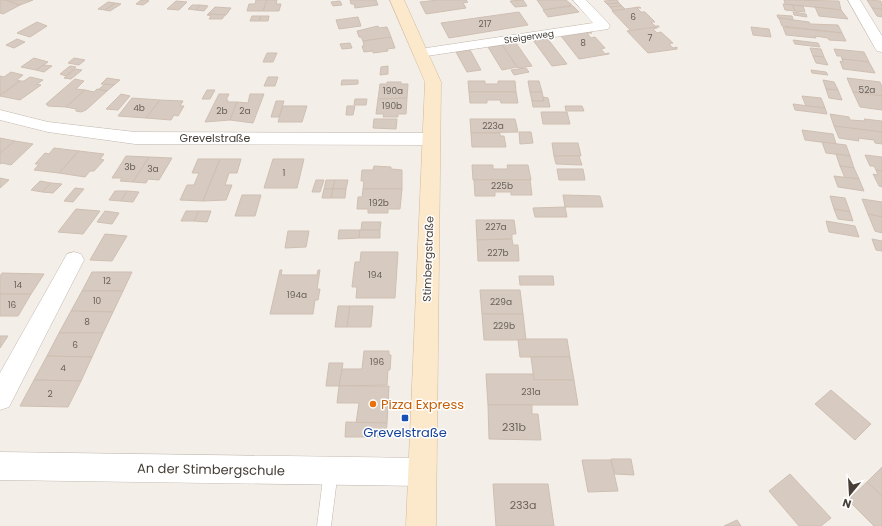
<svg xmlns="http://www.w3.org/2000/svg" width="882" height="526" viewBox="0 0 882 526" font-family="Poppins,sans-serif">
  <rect width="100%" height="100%" fill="#f3eee8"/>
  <g fill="#d7cbc1" stroke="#cfbfb2">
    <path d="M0,0h6l14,5 -17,9 -3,-1z"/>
    <path d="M6,0h27l-13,5z"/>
    <path d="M141,0h4l4,1 -6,4 -7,-1z"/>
    <path d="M256,0h11l-4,11h-16l2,-7h6z"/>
    <path d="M267,0h10l-1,4h5l-2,7h-16z"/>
    <path d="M350,0h26l2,5 -23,3 -1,-4h-3z"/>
    <path d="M438,0h28l2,2 -5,1 3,5 -40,6 -6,-12z"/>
    <path d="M523,0l4,6 -12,1 -5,-6z"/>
    <path d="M537,0h29l6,5 -28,5z"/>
    <path d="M617,0l2,3 -12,1 -3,-3z"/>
    <path d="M784,0l55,1 2,9 -56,-6z"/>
    <path d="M867,0l14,1 1,8 -10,-1z"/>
    <path d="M176,1l11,1 -8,8 -12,-1z"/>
    <path d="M340,1l2,4 -9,1 -2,-4z"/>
    <path d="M108,2l7,1 -10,7 -7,-1z"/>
    <path d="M116,3l5,1 -11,7 -5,-1z"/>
    <path d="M619,3l3,3 -12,1 -3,-3z"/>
    <path d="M783,4l10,1 2,6 -10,-1z"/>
    <path d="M192,5h8l-4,5 -8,-1z"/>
    <path d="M200,5l8,1 -4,5 -8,-1z"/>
    <path d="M793,5l10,1 2,6 -10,-1z"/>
    <path d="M573,6l6,6 -31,5 -5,-7z"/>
    <path d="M622,6l3,3 -12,2 -3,-4z"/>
    <path d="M215,7l16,1 -5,7 -18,-1z"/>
    <path d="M639,7l2,1h-4l4,4h4l10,10h-4l4,4h4v1l-28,4 -19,-20z"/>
    <path d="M815,7l26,3 7,9 -29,-3z"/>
    <path d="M872,8l10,1v8l-5,-1z"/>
    <path d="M519,12l9,13 -79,13 -8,-15z"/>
    <path d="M793,12l13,2 1,3 -13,-2z"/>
    <path d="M208,14l17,1 -3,4h-13l2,-3 -4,-1z"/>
    <path d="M777,15l15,1 1,4 -15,-2z"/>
    <path d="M252,16h9l-2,5h-9z"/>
    <path d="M261,16h8l-1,5h-9z"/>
    <path d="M358,17l3,9 -22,3 -3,-9z"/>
    <path d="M779,18l30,4 1,2 28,1 4,8 -60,-7z"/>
    <path d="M37,22l10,4 -17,11 -13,-4z"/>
    <path d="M378,26l1,2 8,-1 4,10 -28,4 -2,-4h-2l-2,-6z"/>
    <path d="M656,27l1,1 -4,1 4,4 4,-1 12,11 -4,1 4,4 4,-1v2l-29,4 -21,-22z"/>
    <path d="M751,27l18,2 2,8 -18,-2z"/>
    <path d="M783,27l59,6 4,8 -17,-1 -1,-2 -13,-2 1,2 -30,-3z"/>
    <path d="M590,32l2,1h-5l4,5 4,-1 10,11 -4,1 4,5 4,-1v1l-30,5 -18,-23z"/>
    <path d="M391,37l4,11 -8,1 1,2 -15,2v-2l-9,1 -2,-6h2l-1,-5z"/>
    <path d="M547,38l20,26 -15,2 -19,-26z"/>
    <path d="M17,39l8,3 -11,6 -8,-3z"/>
    <path d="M793,40l25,3 2,4 -25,-3z"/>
    <path d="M350,43l2,5 -10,1 -2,-5z"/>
    <path d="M516,43l16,23 -14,2 -16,-23z"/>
    <path d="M502,45l15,22 -15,3 -14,-23z"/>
    <path d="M810,48l11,1 3,8 -11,-1z"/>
    <path d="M834,49l30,3 5,10 -27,-3 -1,-3h-4z"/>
    <path d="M470,50l11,20 -14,2 -11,-20z"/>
    <path d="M267,53h10l-4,9h-10z"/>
    <path d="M813,56l11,1 4,8 -12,-2z"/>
    <path d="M34,58l14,4 -12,8 -15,-3z"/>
    <path d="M74,58l11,2 -6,5 -11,-2z"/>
    <path d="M842,59l27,3 6,11 -32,-4 -3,-8 3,1z"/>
    <path d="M44,65l8,1 -8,6 -8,-2z"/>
    <path d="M70,66l6,1 -10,9 -6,-2z"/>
    <path d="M388,66v8l-8,1 1,-8z"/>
    <path d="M526,68l3,4 -15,3 -3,-5z"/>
    <path d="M75,69l7,1 -11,9 -7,-1z"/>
    <path d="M811,70l15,2 2,3 -16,-2z"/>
    <path d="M11,72l12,3 -6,5 3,1 -20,14v-19l4,1z"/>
    <path d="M30,77l13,3 -6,4 4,1 -21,15 -20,-4 20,-15h4z"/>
    <path d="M268,77h10l-3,9h-11z"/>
    <path d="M107,78l13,2 -6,5 -13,-1z"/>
    <path d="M847,78l33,4 2,5v9l-29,-4z"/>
    <path d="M75,79l9,2 -8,8 9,1 -19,17 -18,-1 -2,-2z"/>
    <path d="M342,80h16v4l-17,1z"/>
    <path d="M823,80l11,2 4,8 -12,-1z"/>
    <path d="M468,81h17v3h13v-3h17l1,11h-47z"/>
    <path d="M528,81h11l3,11h-12z"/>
    <path d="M387,82h14v2h7l-1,14 -29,1 2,-15h7z"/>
    <path d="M105,84l9,1 -7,6 -9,-1z"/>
    <path d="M97,89l10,2 -21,19 -5,2 -5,-1v-2l-10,-2 19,-17 9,2z"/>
    <path d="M826,89l12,1 4,10 -13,-2z"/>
    <path d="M207,90h8l-5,9h-8z"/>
    <path d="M469,92h47l2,11h-17l-1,-3h-13v3h-17z"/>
    <path d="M530,92h12l2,9h-12z"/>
    <path d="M853,92l29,4v14l-22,-3z"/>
    <path d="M121,94l9,2 -12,14 -12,-1z"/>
    <path d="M219,94h10l-3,6h2l-1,2h10l-7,18 -25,2z"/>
    <path d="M250,94h14l-11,29 -23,-3 7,-18 11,1z"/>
    <path d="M802,96l19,2 4,10 -19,-2z"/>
    <path d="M543,97l5,1 2,9h-17l-1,-6h12z"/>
    <path d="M132,98l28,2 -14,18 -28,-2z"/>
    <path d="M407,98l-1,16h-8v3h-15l1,-3h-8l2,-15z"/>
    <path d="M355,99h12l-1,6h-12z"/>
    <path d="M160,100l23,1 -3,5h4l-6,10 -4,-1 -3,5 -25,-2z"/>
    <path d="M276,101h8l-5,16h-8z"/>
    <path d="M793,104l32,4 2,6 -32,-4z"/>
    <path d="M283,106h24l-5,16h-24z"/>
    <path d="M347,106h8l-2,9h-7z"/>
    <path d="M565,106h17l2,5h-18z"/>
    <path d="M541,112h26l3,12h-27z"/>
    <path d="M830,114l19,3 1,3 16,1 -2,-2 18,2v11l-48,-6z"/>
    <path d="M374,119h23l-1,10 -23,-1z"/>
    <path d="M470,119h45l3,13 -47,1z"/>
    <path d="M834,126l48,6v12l-7,-1 -1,-3 -16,-2 1,3 -20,-3z"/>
    <path d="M802,130l31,4 3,10 -31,-4z"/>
    <path d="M519,132h12l2,11 -13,1z"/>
    <path d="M471,133h29v3h4l2,11h-34z"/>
    <path d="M0,138l15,3 -15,12z"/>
    <path d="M15,141l18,3 -22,21 -9,-2 -2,1v-11z"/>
    <path d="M822,142l24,3 4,11 -24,-3z"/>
    <path d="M552,143h26l3,13h-27z"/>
    <path d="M54,148l25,3 -20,22 -25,-3 5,-6h-4l10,-11 4,1z"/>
    <path d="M79,151l25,3 -4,5 4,1 -10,11h-4l-5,6 -26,-4z"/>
    <path d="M836,154l14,2 4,12 -14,-2z"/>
    <path d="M865,155l17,2v14l-6,-1 -2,-4h-4z"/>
    <path d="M126,156l23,1 -16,25 -13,-1 2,-3h-10z"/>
    <path d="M554,156h25l3,9 -26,-1z"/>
    <path d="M149,157l23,1 -13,22 -11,-1 -2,4 -13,-1z"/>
    <path d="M198,159h22l-17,42 -23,-1 7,-15h7l5,-12h-7z"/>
    <path d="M220,159h21l-4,14h-8l-4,12h7l-6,15 -23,1z"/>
    <path d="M273,159h31l-7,29h-33z"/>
    <path d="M472,165h21v4h15l-1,-4h21l3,15h-58z"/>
    <path d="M374,166l17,1v2l11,1v19h-39l1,-8h-3l1,-11h11z"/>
    <path d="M840,166l14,2 5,11 -14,-1z"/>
    <path d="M557,169h26l2,11h-26z"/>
    <path d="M876,170l6,1v16l-3,-1 -6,-12 5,1z"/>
    <path d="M834,176l25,3 5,12 -26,-4z"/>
    <path d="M0,178l9,2 -9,8z"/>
    <path d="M316,180h8l-4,12h-8z"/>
    <path d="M326,180h9l-2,9h-9z"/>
    <path d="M335,180h13l-2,9h-13z"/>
    <path d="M474,180h56l2,15h-21v-3h-16v4h-20z"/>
    <path d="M40,181l11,2 -9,9 -11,-2z"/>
    <path d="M51,183l11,1 -9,9 -11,-1z"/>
    <path d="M75,188l9,1 -11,13 -9,-1z"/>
    <path d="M324,189h9l-2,9h-9z"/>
    <path d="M333,189h13l-1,9h-14z"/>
    <path d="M363,189h39l-2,20h-12v4h-20v-4h-11l1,-12h4z"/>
    <path d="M115,191h12l-6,10 -12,-1z"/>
    <path d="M127,191l12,1 -6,10 -12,-1z"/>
    <path d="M242,195h19l-6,21h-20z"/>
    <path d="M563,195l37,1 3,11h-38z"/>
    <path d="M830,196l15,2 5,14 -16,-3z"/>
    <path d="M862,199l20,3v15l-14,-3z"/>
    <path d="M565,207l2,10h-32l-2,-9z"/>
    <path d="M76,209l24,2 -17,23 -25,-2z"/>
    <path d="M834,209l16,3 3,9 -15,-2z"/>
    <path d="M105,211l14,2 -7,11 -15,-2z"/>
    <path d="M186,211h13l-5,10h-13z"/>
    <path d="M199,211h12l-4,11 -13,-1z"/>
    <path d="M868,214l14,3v16l-7,-2z"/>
    <path d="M476,220h38l2,14h-4v5l-35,1z"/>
    <path d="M826,221l29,5 4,11 -30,-5z"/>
    <path d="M362,222h19l-1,8h-19z"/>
    <path d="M339,230h21l-1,8 -21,1z"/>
    <path d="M360,230h20v8h-21z"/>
    <path d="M288,231h21l-3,16 -21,1z"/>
    <path d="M105,234l22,2 -15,25 -22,-1z"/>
    <path d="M512,239l1,6h5l1,16h-41l-1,-21z"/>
    <path d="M872,239l10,2v10l-6,-1z"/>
    <path d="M361,252h37l-3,46h-39l1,-11h-5l3,-25h5z"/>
    <path d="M280,270h2l-1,5h36l1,-5h2l-3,19h3l-2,11h-3l-2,14h-43z"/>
    <path d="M92,272h40l-9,19h-41z"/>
    <path d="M2,273l42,1 -13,20h-31v-18z"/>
    <path d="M519,276h34l1,9h-34z"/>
    <path d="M480,290h40l3,24h-41z"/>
    <path d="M82,291h41l-10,21 -42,-1z"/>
    <path d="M0,294h31l-13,22h-18z"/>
    <path d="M338,306h12l-3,21h-12z"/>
    <path d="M350,306h23l-2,21h-24z"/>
    <path d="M71,311l42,1 -10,21h-44z"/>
    <path d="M482,314h41l3,26h-42z"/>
    <path d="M59,333h44l-11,24 -45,-1z"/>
    <path d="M0,336h8l-8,12z"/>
    <path d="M526,339h41l3,18h-50l-2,-17z"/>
    <path d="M364,351h25v4h2l-1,15h-2l-1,15 -48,1 3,-17h20z"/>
    <path d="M47,356l45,1 -11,24 -47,-1z"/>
    <path d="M531,357h39l4,23h-40z"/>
    <path d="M329,363h14l-4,23h-13z"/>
    <path d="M486,374h47l1,6h40l4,25h-90z"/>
    <path d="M34,380l47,1 -13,26 -48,-1z"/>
    <path d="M339,386h50l-2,37h-31l3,-20h-22z"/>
    <path d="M831,390l40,34 -16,16 -40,-36z"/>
    <path d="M488,405h44v9h6l3,26 -52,-1z"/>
    <path d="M346,422l41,1 -1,14h-41z"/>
    <path d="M611,459h20l3,16 -19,-1z"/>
    <path d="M582,460h29l7,31 -30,1z"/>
    <path d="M882,467v29l-15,-14z"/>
    <path d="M790,474l41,44 -10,8h-22l-30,-35z"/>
    <path d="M867,482l15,14v30h-8l-26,-26z"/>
    <path d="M493,484h55l6,42h-58z"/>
    <path d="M737,520l4,6h-17z"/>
  </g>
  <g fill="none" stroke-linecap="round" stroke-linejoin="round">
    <g stroke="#c1b7ae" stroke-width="1">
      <path id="lane" d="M331,464l5,2 2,5 -7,55h-14l7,-55 2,-5z"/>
    </g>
    <g stroke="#c1b7ae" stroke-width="1">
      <g id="street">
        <path d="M573,0h13l22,23 2,3 -2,3 -188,28 -5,-1 -2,-3 2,-3 5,-1 173,-26z"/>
        <path d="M848,0h12l22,36v16l-5,-1 -2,-3z"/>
        <path d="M0,110l48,12 87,10 296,1 6,2 3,4 -3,4 -6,2 -296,-1 -87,-12 -48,-12z"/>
        <path d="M74,252l7,2 3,6 -75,147 -9,3v-37l67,-119z"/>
        <path d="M0,452l422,6 10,4 4,10 -4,10 -10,4 -422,-6z"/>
      </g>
    </g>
    <g stroke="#d1ba9a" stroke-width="1">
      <path id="secondary" d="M390,0h14l37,82 -5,444h-30l19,-444z"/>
    </g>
    <use href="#lane" fill="#fff" fill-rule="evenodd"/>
    <use href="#street" fill="#fff" fill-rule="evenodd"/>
    <use href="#secondary" fill="#fce8ca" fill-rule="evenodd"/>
  </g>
  <circle fill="#e8710a" stroke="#fff" stroke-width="1.5" cx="373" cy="404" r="4"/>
  <rect fill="#1a4fb4" stroke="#fff" stroke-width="1.5" x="401" y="414" width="8" height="8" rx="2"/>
  <g text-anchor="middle" stroke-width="3" stroke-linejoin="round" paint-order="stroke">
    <g font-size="9" fill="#6a615a">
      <text x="633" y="20">6</text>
      <text x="485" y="27">217</text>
      <text x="650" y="41">7</text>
      <text x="583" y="46">8</text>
      <text x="867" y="93">52a</text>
      <text x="393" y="94">190a</text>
      <text x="392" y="109">190b</text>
      <text x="139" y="111">4b</text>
      <text x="222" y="114">2b</text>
      <text x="245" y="114">2a</text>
      <text x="493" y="129">223a</text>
      <text x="130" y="170">3b</text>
      <text x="153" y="172">3a</text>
      <text x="284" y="176">1</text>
      <text x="502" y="189">225b</text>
      <text x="379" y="206">192b</text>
      <text x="496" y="230">227a</text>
      <text x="498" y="256">227b</text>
      <text x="375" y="278">194</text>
      <text x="107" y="284">12</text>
      <text x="18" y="288">14</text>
      <text x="297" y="298">194a</text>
      <text x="97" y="304">10</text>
      <text x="501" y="305">229a</text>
      <text x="12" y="308">16</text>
      <text x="87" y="325">8</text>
      <text x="504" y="329">229b</text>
      <text x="75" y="348">6</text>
      <text x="377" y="365">196</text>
      <text x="63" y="371">4</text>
      <text x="531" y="395">231a</text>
      <text x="50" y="397">2</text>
    </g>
    <g font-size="9" fill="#463e37" stroke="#fff">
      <text transform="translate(529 37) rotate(-8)" y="3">Steigerweg</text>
    </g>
    <g font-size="11" fill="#463e37" stroke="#fff">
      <text x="215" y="142">Grevelstraße</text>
      <text transform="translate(428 259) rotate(-88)" y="4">Stimbergstraße</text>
    </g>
    <g font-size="11" fill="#6a615a">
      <text x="514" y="431">231b</text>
      <text x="523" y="509">233a</text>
    </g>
    <g font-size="13" fill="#c56008" stroke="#fff" text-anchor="start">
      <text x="381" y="409">Pizza Express</text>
    </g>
    <g font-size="13" fill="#164399" stroke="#fff">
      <text x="405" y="437">Grevelstraße</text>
    </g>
    <g font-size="13" fill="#463e37" stroke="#fff">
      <text transform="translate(211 469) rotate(1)" y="5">An der Stimbergschule</text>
    </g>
  </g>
  <g transform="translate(850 494) rotate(198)" stroke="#ffffff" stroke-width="3" paint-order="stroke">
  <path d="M0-3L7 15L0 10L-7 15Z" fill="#463e37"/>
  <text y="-6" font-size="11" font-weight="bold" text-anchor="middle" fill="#463e37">N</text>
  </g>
</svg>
